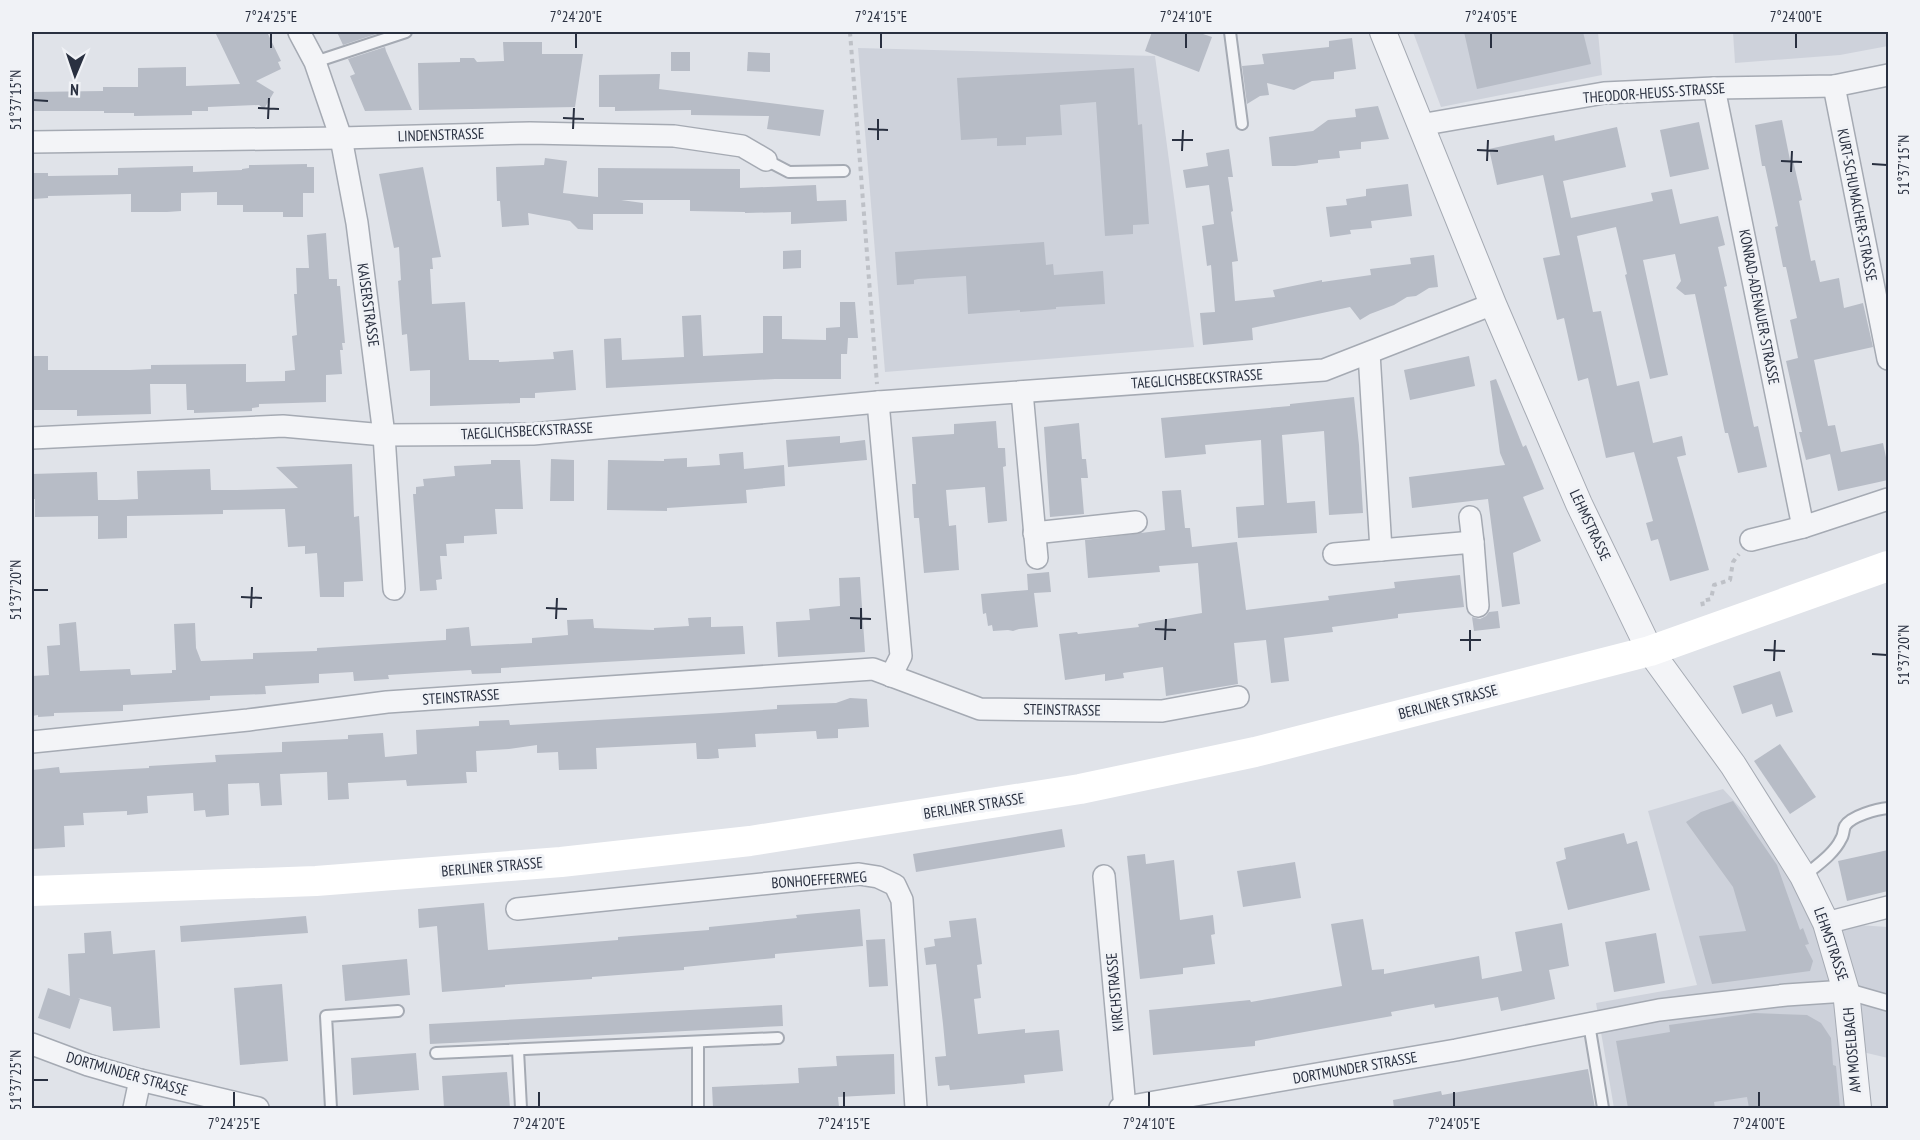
<svg xmlns="http://www.w3.org/2000/svg" width="1920" height="1140" viewBox="0 0 1920 1140" font-family="'PT Sans Narrow',sans-serif">
  <rect width="100%" height="100%" fill="#e0e3e9"/>
  <g fill="#ced2db">
    <path d="M1413,32h185l4,43 -161,32z"/>
    <path d="M1733,32h155v14l-48,9 -105,8z"/>
    <path d="M858,48l297,8 39,291 -309,25z"/>
    <path d="M1723,789l80,87 23,47 62,4v131l-34,-8 4,58h-244l-18,-105 101,-18 -49,-174z"/>
  </g>
  <g fill="#b7bcc6">
    <path d="M215,32h52l14,29 -3,1 3,7 -25,12 18,11 -10,17 -5,-4 -51,2v4h-16v4l-58,1v-3h-30v-2h-72v-19l71,-1v-4h35v-19l48,-1v19l54,-2z"/>
    <path d="M337,32h41l1,1 -36,12z"/>
    <path d="M1152,32h45l15,5 -13,35 -54,-21z"/>
    <path d="M1464,32h119l8,32 -114,25z"/>
    <path d="M1352,38l4,31 -22,3v7l-22,2 -18,9 -27,-7 2,12 -9,1 -13,8 -5,-38 22,-2 -2,-10 67,-7v-6z"/>
    <path d="M503,42h39v12h41l-8,53 -156,3 -1,-47 42,-1v-4h14l3,4 27,-1z"/>
    <path d="M385,47l1,4 26,59 -47,1 -15,-35 5,-2 -7,-15z"/>
    <rect x="671" y="52" width="19" height="19"/>
    <path d="M748,52l22,1v19l-23,-1z"/>
    <path d="M1134,68l4,57 4,-1 7,100 -16,1v9l-28,2 -9,-134 -36,3 2,30 -36,2v8l-29,1v-8l-36,2 -4,-62z"/>
    <path d="M660,74l-1,15 165,21 -4,26 -53,-7 2,-13 -78,-1v-5l-76,1v-4h-16v-32z"/>
    <path d="M1378,106l11,33 -28,3v7l-22,2 1,7 -22,2v3l-23,3h-23l-3,-29 44,-6 15,-11 28,-3 -1,-8z"/>
    <path d="M1782,120l8,40h3l9,40 -3,1 12,60 4,-1 5,22 19,-4 5,30 19,-5 10,44 -59,13 14,66 7,-1 6,27 42,-9 5,24v13l-50,11 -8,-37 -24,6 -7,-28h3l-16,-71 12,-3 -8,-38 7,-2 -11,-51h-3l-8,-40 3,-1 -13,-60h-3l-7,-41z"/>
    <path d="M1699,122l10,47 -39,8 -10,-47z"/>
    <path d="M1617,127l9,40 -63,14 8,37 82,-17 -2,-8 21,-4 8,35 38,-8 7,29 -7,2 9,39 -3,1 30,140 4,-1 9,41 -29,6 -10,-40h-3l-30,-139 -10,1 -9,-7 5,-7 -6,-27 -32,6 25,115 -18,4 -25,-104 2,-1 -11,-47 -39,9 16,76 8,-1 16,75 22,-5 14,62 29,-7 4,19 -9,2 32,113 -39,11 -12,-42 -7,2 -5,-18 7,-2 -19,-69 -28,6 -18,-80 -10,3 -14,-63 -7,2 -14,-62 17,-3 -17,-80 -46,10 -8,-36 65,-14 1,6z"/>
    <path d="M1229,149l4,28h-5l5,34 -2,1 7,49 -6,1 3,39 40,-4 -2,-7 49,-10v2l49,-7 -1,-6 41,-5 -1,-6 24,-3 4,32 -9,1 -13,8 -9,1 -13,8 -24,9 -10,6 -10,-13 -98,21 1,12 -50,5 -3,-32 15,-1 -4,-47 -4,1 -5,-40 12,-2 -5,-39 -23,3 -3,-18 25,-4 -2,-13z"/>
    <path d="M545,158l22,3 -4,32 35,4v-29l142,1v19l76,-3 1,16 29,-1 1,21 -56,3v-12l-46,1v-1l-55,-1v-11h-69l22,3v11h-50v16l-15,-1 -8,-8 -42,-8 1,12 -27,2 -2,-26h-3l-1,-34 48,-2z"/>
    <path d="M307,164v3h7v26h-11v24h-20v-5h-40v-7h-26v-13l-36,1v18l-14,1h-36v-18l-83,2v2l-16,1v-26h16v3l70,-1v-7l75,-2v6l49,-2v-1l7,-1v-3z"/>
    <path d="M423,167l18,90 -9,1 1,11h-3l2,35 33,-2 4,58h30v2l55,-3 -1,-7 20,-2 3,40 -41,3v5h-15v5l-90,3v-36l-20,1 -3,-37 -5,1 -4,-54 3,-1 -2,-33 -5,1 -15,-74z"/>
    <path d="M1408,184l4,32 -41,5 1,7 -22,2 1,4 -21,3 -4,-30 21,-2 -1,-6 20,-3v-7z"/>
    <path d="M326,233l3,46h8v7h3l5,57h-3l1,7h-3l2,24 -16,1v27l-67,2v3l-7,1v3l-58,2v-3h-7l-1,-26h-36l1,30 -74,2v-6h-45v-54h16v14h82l21,-1v-4l95,-1v18l39,-1v-10l10,-1 -3,-34 5,-1 -3,-41h3l-1,-26h13l-2,-33z"/>
    <path d="M1044,242l2,23 7,-1 1,11 49,-4 2,33 -49,3v2l-23,2 -13,1v-2l-52,4 -2,-38 -48,3 -4,1v4l-17,1 -2,-33z"/>
    <path d="M801,250v18l-18,1v-18z"/>
    <path d="M840,302h15l3,36h-10l-1,16h-6v25h-66l-169,9 -2,-49 17,-1 1,22 62,-3 -2,-41 19,-1 2,41 60,-3v-37h19v23l44,1v-12l14,-1z"/>
    <path d="M1469,356l6,30 -65,14 -6,-30z"/>
    <path d="M1496,379l27,68 3,-2 18,44 -21,8 18,44 -28,12 7,51 -18,3 -14,-108 -76,9 -3,-31 96,-12 -5,-12 -10,-72z"/>
    <path d="M1354,397l5,48 4,68 -34,2 -5,-84 -42,4 5,68 28,-2 2,32 -79,5 -2,-31 28,-2 -3,-65 -56,5 1,9 -41,4 -4,-40 129,-12v-2z"/>
    <path d="M996,421l2,27h7l1,18 -3,1 4,54 -19,2 -3,-36 -39,3 3,36 7,-1 3,45 -35,3 -5,-55h-5l-2,-34h4l-4,-47 42,-3v-10z"/>
    <path d="M1079,423l3,36h4l2,19h-7l3,36 -34,3 -6,-90z"/>
    <path d="M840,436v7l25,-3 2,20 -79,7 -2,-27z"/>
    <path d="M743,452l1,17 40,-4 1,21 -39,4 1,13 -80,5v3l-60,-1 1,-50 56,1v-2l23,-1v9l33,-2 -1,-11z"/>
    <path d="M551,459l23,1v41h-24z"/>
    <path d="M491,460h29l3,49h-28l2,25 -33,2v7l-18,1 1,12h-7l2,23 -6,1 1,10 -17,1 -7,-97h3v-7l8,-1 -1,-7 32,-3 -1,-10 37,-2z"/>
    <path d="M352,464l2,53 5,-1 4,65 -19,1v15h-24l-3,-44 -12,1v-8l-17,1 -3,-38 -62,1v4l-96,2v22l-29,1v-23l-63,1v-18h-3v-25l65,-2 1,28h19l21,-1 -1,-28 73,-2 1,21h26l61,-2 -22,-21z"/>
    <path d="M1181,490l4,38h5l2,19 45,-5 9,68 83,-10 -1,-4 67,-8 -1,-6 66,-7 4,32 -66,7v4l-66,9 1,5 -49,6 5,43 -18,2 -5,-43 -32,3 4,41 -72,12 -3,-29 -40,6 1,5 -19,3v-7l-40,6 -6,-46 18,-2 1,2 61,-7 -1,-3 64,-11 -4,-50 -39,3 1,6 -72,6 -3,-38 80,-10 -3,-39z"/>
    <path d="M1049,572l2,20 -17,1 4,34 -19,2 -6,2 -5,-1 -15,1 -1,-6 -4,1 -2,-13 -3,1 -2,-20 47,-4 -1,-16z"/>
    <path d="M860,577l5,75 -87,5 -2,-35 34,-2 -1,-11 31,-3 -1,-28z"/>
    <path d="M1498,611l2,17 -26,3 -2,-14 8,2 6,-3 3,-4z"/>
    <path d="M711,617v10l32,-1 2,28 -228,13 -16,1v5l-29,1 -1,-4 -83,5 1,4 -35,2 -1,-9 -34,2v9l-54,3 1,8 -56,2v4l-87,5v6l-69,2v3l-16,1v-2l-6,1v-40l17,-1 -2,-29 13,-1 -1,-21 17,-2 4,49 50,-2 1,6 41,-2v-3h4l-2,-46 21,-1 1,25 5,13 52,-2v-6l64,-2v-3l129,-8v-11l23,-2 2,19 61,-3v-5l36,-3 -1,-15 26,-1 1,9 60,2v-2l35,-2 -1,-8z"/>
    <path d="M1780,671l13,41 -17,5 -4,-13 -30,10 -9,-28z"/>
    <path d="M850,698l17,1 2,28 -31,2v9l-21,1 -1,-8 -61,3 1,13 -38,2 1,9 -11,1h-11l-1,-16 -100,5 1,21 -38,1 -1,-18 -21,1v-8l-28,4 -33,2 1,21h-11l1,11 -60,3 -1,-6 -58,3 1,16 -21,1 -1,-28 -47,2 2,31 -21,1 -2,-23 -31,1 1,31 -23,2 -1,-7 -11,1 -1,-18 -46,3 1,17 -21,2v-4l-44,2 1,12 -20,1 1,21 -33,2v-79l27,-3 1,6 89,-5v-2l67,-4 -1,-7 67,-3v-10l66,-3v-4l35,-2 2,24 32,-3 -1,-24 63,-4v-5l30,-1 1,5 210,-12 57,-4v-4l59,-2z"/>
    <path d="M1780,744l36,53 -26,17 -36,-53z"/>
    <path d="M1733,801l44,64 23,65 3,-2 6,16 -4,1 8,16 -3,10 -98,13 -13,-48 47,-5 -13,-44 -47,-65 15,-10z"/>
    <path d="M1062,829l3,18 -149,25 -3,-18z"/>
    <path d="M1624,833l3,11 10,-3 13,49 -82,20 -12,-48 10,-3 -2,-11z"/>
    <path d="M1888,850v41l-41,10 -9,-40z"/>
    <path d="M1145,854l1,10 28,-4 6,60 33,-5 2,19 -4,1 4,29 -32,4v6l-43,5 -13,-123z"/>
    <path d="M1295,862l6,36 -58,9 -6,-36z"/>
    <path d="M484,903l4,47 130,-10v-3l91,-7v-3l88,-9 -1,-3 64,-6 3,37 -88,8v4l-91,9v3l-92,7v2l-87,6v2l-63,5 -5,-66 -18,2 -1,-19z"/>
    <path d="M306,916l2,17 -127,9 -1,-16z"/>
    <path d="M976,918l6,46 -5,1 4,33 -7,1 4,35 47,-5v4l34,-3 4,41 -39,4 1,8 -75,7 -1,-5 -11,1 -3,-29 11,-1 -3,-32 -7,-60 -10,1 -2,-17 11,-2 -1,-7 17,-2 -2,-16z"/>
    <path d="M1363,919l9,51 12,-1v5l95,-18 3,23 40,-8 -7,-39 47,-9 7,43 -20,4 6,29 -54,12 -3,-14 -63,11 -1,-4 -43,8 1,4 -137,25v5l-102,9 -4,-45 101,-10 1,2 91,-16 -11,-62z"/>
    <path d="M111,931l2,23 42,-4 5,78 -47,3 -2,-24 -33,-9 2,1 -10,30 -32,-11 10,-30 22,8 -2,-42 17,-1 -1,-20z"/>
    <path d="M1656,933l9,50 -51,9 -9,-50z"/>
    <path d="M885,939l3,47 -19,1 -3,-47z"/>
    <path d="M407,959l3,36 -65,6 -3,-36z"/>
    <path d="M282,984l6,77 -48,4 -6,-77z"/>
    <path d="M782,1005l1,21 -353,18 -1,-20z"/>
    <path d="M1754,1013l53,2 14,8 10,15 2,27 3,1 4,42h-91l-2,-11 -33,5 1,6h-87l-12,-67 54,-9 -1,-7z"/>
    <path d="M416,1053l3,37 -66,5 -2,-37z"/>
    <path d="M894,1054l1,40 -57,3 1,10 -126,1 -1,-21 87,-4 -1,-15 39,-2 -1,-10z"/>
    <path d="M1588,1069l7,39h-201l-1,-8 48,-9 1,4z"/>
    <path d="M507,1072l3,36h-66l-2,-32z"/>
  </g>
  <g fill="none" stroke-linecap="round" stroke-linejoin="round">
    <g stroke="#a5aab3" stroke-width="14">
      <g id="service">
        <path d="M1230,32l12,92"/>
        <path d="M315,62l91,-30"/>
        <path d="M766,160l23,12 55,-1"/>
        <path d="M1804,876c12,-10 30,-22 37,-37 3,-4 2,-9 4,-13 6,-10 32,-17 43,-18"/>
        <path d="M1589,1024l14,84"/>
        <path d="M518,1050l3,58"/>
        <path d="M436,1053l342,-15"/>
        <path d="M331,1108l-5,-92 72,-5"/>
        <path d="M698,1108v-66"/>
      </g>
    </g>
    <g stroke="#a5aab3" stroke-width="18">
      <path id="pedestrian" d="M1846,991l42,12"/>
    </g>
    <g stroke="#a5aab3" stroke-width="24">
      <g id="minor">
        <path d="M299,32l16,30 26,76 16,85 27,212 10,154"/>
        <path d="M1834,86l54,273"/>
        <path d="M1714,88l89,439"/>
        <path d="M1420,125l184,-32 110,-5 120,-2 54,-11"/>
        <path d="M32,142l309,-4 189,-5 144,3 68,10 24,14"/>
        <path d="M1369,353l12,197"/>
        <path d="M1022,392l15,166"/>
        <path d="M878,402l23,254 -10,20"/>
        <path d="M32,438l251,-12 101,9 149,-1 345,-32 446,-32 169,-66"/>
        <path d="M1470,517l3,25"/>
        <path d="M1034,533l102,-11"/>
        <path d="M1751,540l52,-13 85,-28"/>
        <path d="M1334,554l139,-12 5,64"/>
        <path d="M32,742l216,-22 139,-18 486,-33 107,40 182,2 76,-14"/>
        <path d="M1104,876l21,232"/>
        <path d="M517,909l342,-35 19,3 17,8 7,15 14,208"/>
        <path d="M1826,923l62,-16"/>
        <path d="M32,1044l56,21 52,15 118,28"/>
        <path d="M134,1108l6,-28"/>
        <path d="M1120,1108l336,-58 203,-40 127,-15 60,-4"/>
      </g>
    </g>
    <g stroke="#a5aab3" stroke-width="28">
      <path id="tertiary" d="M1383,32l110,272 86,200 71,147 83,114 70,111 23,47 20,68 12,117"/>
    </g>
    <g stroke="#bec1c7" stroke-width="4" stroke-dasharray="4.5 4.5" stroke-linecap="butt">
      <path d="M850,32l27,352"/>
      <path d="M1703,606l-1,-5 9,-2 3,-14 16,-5 3,-18 6,-8"/>
    </g>
    <use href="#service" stroke="#f3f4f7" stroke-width="10"/>
    <use href="#pedestrian" stroke="#f3f4f7" stroke-width="15"/>
    <use href="#minor" stroke="#f3f4f7" stroke-width="21"/>
    <use href="#tertiary" stroke="#f3f4f7" stroke-width="26"/>
    <path stroke="#fff" stroke-width="30" d="M32,891l284,-10 245,-19 189,-21 330,-52 175,-37 395,-101 238,-85"/>
  </g>
  <path fill="none" stroke="#293040" stroke-width="2" d="M271,48v-15M576,48v-15M881,48v-15M1186,48v-15M1491,48v-15M1796,48v-15M33,100l15,1M258,108l21,1M563,118l21,1M268,119l1,-21M573,129l1,-21M868,129l20,1M878,140v-21M1172,140h21M1477,150l21,1M1182,151l1,-21M1487,161l1,-21M1781,161l21,1M1872,164l15,1M1791,172l1,-21M33,590h15M241,597l21,1M251,608l1,-21M546,608l21,1M850,618l21,1M556,619l1,-21M861,629v-21M1155,629l21,1M1165,640l1,-21M1460,640h21M1764,650l21,1M1470,651v-21M1872,654l15,1M1774,661l1,-21M33,1080h15M234,1107v-15M539,1107v-15M844,1107v-15M1149,1107v-15M1454,1107v-15M1759,1107v-15"/>
  <g text-anchor="middle" stroke-width="6" stroke-linejoin="round" paint-order="stroke">
    <g font-size="15" fill="#293040" stroke="#f0f2f6">
      <text transform="translate(1654 93) rotate(-4)" y="5">THEODOR-HEUSS-STRASSE</text>
      <text transform="translate(441 135) rotate(-2)" y="5">LINDENSTRASSE</text>
      <text transform="translate(1857 205) rotate(79)" y="5">KURT-SCHUMACHER-STRASSE</text>
      <text transform="translate(368 305) rotate(82)" y="5">KAISERSTRASSE</text>
      <text transform="translate(1759 307) rotate(79)" y="5">KONRAD-ADENAUER-STRASSE</text>
      <text transform="translate(1197 379) rotate(-4)" y="5">TAEGLICHSBECKSTRASSE</text>
      <text transform="translate(527 431) rotate(-3)" y="5">TAEGLICHSBECKSTRASSE</text>
      <text transform="translate(1590 525) rotate(65)" y="5">LEHMSTRASSE</text>
      <text transform="translate(461 697) rotate(-4)" y="5">STEINSTRASSE</text>
      <text transform="translate(1448 702) rotate(-14)" y="5">BERLINER STRASSE</text>
      <text transform="translate(1062 710) rotate(1)" y="5">STEINSTRASSE</text>
      <text transform="translate(974 806) rotate(-9)" y="5">BERLINER STRASSE</text>
      <text transform="translate(492 867) rotate(-5)" y="5">BERLINER STRASSE</text>
      <text transform="translate(819 880) rotate(-4)" y="5">BONHOEFFERWEG</text>
      <text transform="translate(1831 944) rotate(71)" y="5">LEHMSTRASSE</text>
      <text transform="translate(1115 992) rotate(-95)" y="5">KIRCHSTRASSE</text>
      <text transform="translate(1852 1050) rotate(-95)" y="5">AM MOSELBACH</text>
      <text transform="translate(1355 1068) rotate(-10)" y="5">DORTMUNDER STRASSE</text>
      <text transform="translate(127 1074) rotate(16)" y="5">DORTMUNDER STRASSE</text>
    </g>
  </g>
  <rect width="1920" height="1140" fill="none" stroke="#f0f2f6" stroke-width="66"/>
  <g transform="translate(75 75) rotate(182)" stroke="#f0f2f6" stroke-width="4.5" paint-order="stroke">
  <path d="M0-4.5L10 22L0 15L-10 22Z" fill="#293040"/>
  <text y="-9" font-size="16" font-weight="bold" text-anchor="middle" fill="#293040">N</text>
  </g>
  <rect x="33" y="33" width="1854" height="1074" fill="none" stroke="#293040" stroke-width="2"/>
  <g font-size="15" text-anchor="middle" fill="#293040">
    <text x="271" y="22">7°24'25"E</text>
    <text x="576" y="22">7°24'20"E</text>
    <text x="881" y="22">7°24'15"E</text>
    <text x="1186" y="22">7°24'10"E</text>
    <text x="1491" y="22">7°24'05"E</text>
    <text x="1796" y="22">7°24'00"E</text>
    <text transform="translate(16 100) rotate(-90)" y="5">51°37'15"N</text>
    <text transform="translate(1904 165) rotate(-90)" y="5">51°37'15"N</text>
    <text transform="translate(16 590) rotate(-90)" y="5">51°37'20"N</text>
    <text transform="translate(1904 655) rotate(-90)" y="5">51°37'20"N</text>
    <text transform="translate(16 1080) rotate(-90)" y="5">51°37'25"N</text>
    <text x="234" y="1129">7°24'25"E</text>
    <text x="539" y="1129">7°24'20"E</text>
    <text x="844" y="1129">7°24'15"E</text>
    <text x="1149" y="1129">7°24'10"E</text>
    <text x="1454" y="1129">7°24'05"E</text>
    <text x="1759" y="1129">7°24'00"E</text>
  </g>
</svg>
